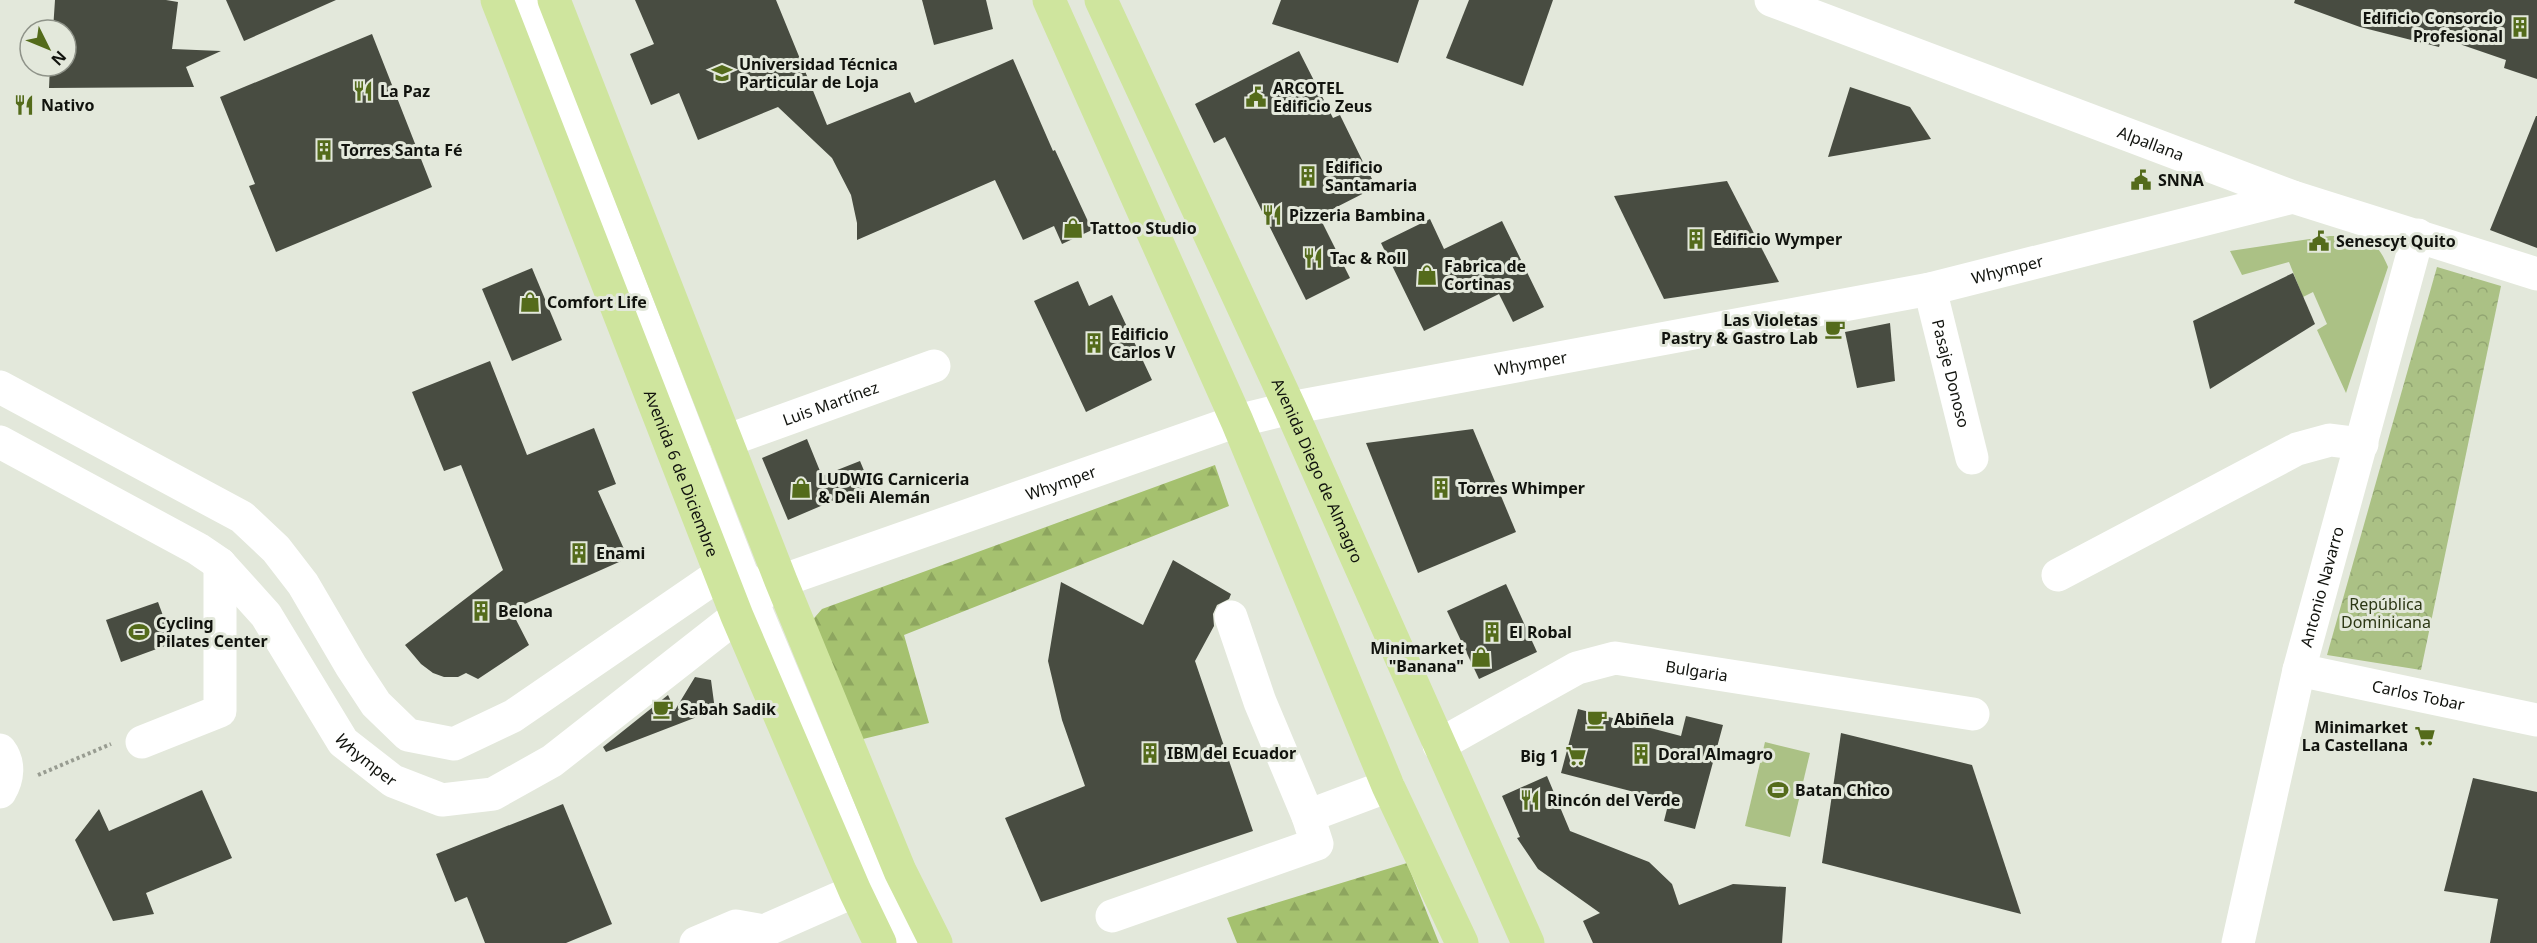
<svg xmlns="http://www.w3.org/2000/svg" width="2537" height="943" viewBox="0 0 2537 943" font-family="'Noto Sans',sans-serif">
  <defs>
    <pattern id="forest-firs" width="22" height="20" patternUnits="userSpaceOnUse" patternTransform="scale(1.5)"><rect width="22" height="20" fill="#a5c16f"/><path d="M5 1l3.5 6h-7zM16 11l3.5 6h-7z" fill="#8da55f"/></pattern>
    <pattern id="park-crowns" width="20" height="18" patternUnits="userSpaceOnUse" patternTransform="scale(1.5)"><rect width="20" height="18" fill="#abc185"/><path d="M2 6a3 3 0 1 1 6 0M12 15a3 3 0 1 1 6 0" fill="none" stroke="#92a572"/></pattern>
  </defs>
  <rect width="100%" height="100%" fill="#e3e8db"/>
  <g fill="url(#forest-firs)">
    <path d="M1215,465l14,41 -325,129 25,88 -66,16 -54,-115 13,-15z"/>
    <path d="M1407,863l32,80h-202l-10,-25z"/>
  </g>
  <path fill="url(#park-crowns)" d="M2437,267l64,19 -80,384 -94,-15z"/>
  <g fill="#abc185">
    <path d="M2330,236c31,0 45,-1 58,31l-42,126 -29,-63 10,-6 -14,-32 -10,5 -14,-35 -47,13 -12,-24z"/>
    <path d="M1765,742l45,11 -20,84 -45,-11z"/>
  </g>
  <g fill="#484c41">
    <path d="M55,0h111l12,2 -6,47 49,2 -35,16 8,20 -145,1 1,-22h16v-36h-13z"/>
    <path d="M226,0h110l-92,41z"/>
    <path d="M635,0h141l51,125 83,-33 5,11 98,-44 40,92 2,-1 37,80 -30,14 -8,-18 -31,14 -28,-60 -138,60v-17l-6,-28 -19,-37 -54,-51 -80,33 -19,-47 -28,12 -21,-51 24,-10z"/>
    <path d="M922,0h64l7,29 -59,16z"/>
    <path d="M1281,0h138l-21,63 -126,-39z"/>
    <path d="M1469,0h84l-30,86 -77,-28z"/>
    <path d="M2295,0h242v79l-33,-11 2,-8 -64,-22 -3,9 -79,-20 -66,-24z"/>
    <path d="M372,34l60,153 -156,65 -27,-66 6,-2 -35,-87z"/>
    <path d="M1299,51l34,67 7,-3 23,47 -2,5 6,2 9,18 -57,29 31,62 -44,22 -81,-163 -11,6 -19,-39z"/>
    <path d="M1850,87l60,20 21,32 -103,18z"/>
    <path d="M2536,116h1v132l-47,-18z"/>
    <path d="M1727,181l52,101 -115,17 -50,-103z"/>
    <path d="M1430,219l14,30 58,-28 42,86 -31,15 -14,-28 -75,37 -43,-88z"/>
    <path d="M532,268l30,72 -50,21 -30,-72z"/>
    <path d="M2293,273l22,51 -105,65 -17,-68z"/>
    <path d="M1078,281l11,25 23,-11 40,85 -66,32 -52,-111z"/>
    <path d="M1890,323l5,58 -38,7 -12,-56z"/>
    <path d="M490,361l37,94 67,-27 22,56 -18,7 30,67 -117,52 18,35 -51,34 -12,-6 -8,4h-14l-11,-4 -12,-9 -16,-19 98,-75 -42,-105 -17,6 -32,-79z"/>
    <path d="M1473,429l43,103 -98,41 -52,-130z"/>
    <path d="M807,439l15,37 38,-15 10,24 -82,35 -26,-62z"/>
    <path d="M1173,560l58,34 -2,5 -12,6 -4,9 1,12 -19,35 58,170 -212,71 -36,-84 80,-32 -23,-66 -14,-59 13,-79 82,43z"/>
    <path d="M1506,584l31,68 -58,27 -32,-68z"/>
    <path d="M158,602l15,41 -52,19 -15,-42z"/>
    <path d="M695,677l16,3 4,30 -109,42 -3,-5 65,-52 7,15z"/>
    <path d="M1578,709l103,27 5,-20 37,9 -28,104 -31,-8 5,-20 -108,-28z"/>
    <path d="M1841,733l131,32 49,149 -199,-51z"/>
    <path d="M1547,776l23,55 79,31 23,22 7,21 54,-21 53,3 -4,56h-189l-10,-22 17,-8 -62,-44 -21,-31 3,-1 -18,-41z"/>
    <path d="M2473,778l64,14v151h-47l8,-44 -54,-8z"/>
    <path d="M202,790l30,68 -86,35 8,21 -41,7 -38,-81 24,-31 10,22z"/>
    <path d="M563,804l49,120 -46,19h-81l-18,-46 -12,5 -19,-48z"/>
  </g>
  <g fill="none" stroke-linecap="round" stroke-linejoin="round">
    <path stroke="#989c91" stroke-width="4" stroke-dasharray="3 3" stroke-linecap="butt" d="M38,775l73,-31"/>
    <g stroke="#fff" stroke-width="33">
      <path d="M520,0l232,601 103,246 46,96"/>
      <path id="s1" d="M1771,0l522,197 244,77"/>
      <path id="s2" d="M1930,289l42,169"/>
      <path d="M0,387l242,130 34,32 27,35 48,82 25,38 32,31 46,9 59,-28 207,-142 26,5"/>
      <path id="s3" d="M726,441l208,-75"/>
      <path id="s4" d="M0,442l198,107 22,15 46,51 77,127 50,39 49,19 51,-6 59,-33 185,-145 15,-15 29,-20 456,-160 53,-13 640,-119 363,-92"/>
      <path d="M2058,575l239,-126 33,-9 32,4"/>
      <path d="M1231,617l29,85 48,114 80,-30"/>
      <path id="s5" d="M2299,670l238,50"/>
      <path d="M142,742l78,-31v-147"/>
      <path id="s6" d="M1439,745l138,-77 38,-10 358,56"/>
      <path d="M0,750c10,13 8,29 0,42"/>
      <path d="M1112,916l205,-72 -9,-28"/>
      <path d="M696,943l40,-17 28,5"/>
      <path d="M752,943l12,-12 91,-40"/>
      <path id="s7" d="M2238,943l61,-273 119,-435"/>
    </g>
    <g stroke="#cfe59e" stroke-width="33">
      <path id="s8" d="M497,0l240,616 118,275 25,52"/>
      <path d="M554,0l227,581 119,290 36,72"/>
      <path d="M1049,0l188,421 151,365 74,157"/>
      <path id="s9" d="M1101,0l189,408 238,535"/>
    </g>
  </g>
  <defs>
    <g id="building-bare" transform="scale(1.62)"><path d="M-4-6H4V6H1V3H-1V6H-4ZM-2.5-4.3h1.7v1.8h-1.7ZM.8-4.3h1.7v1.8H.8ZM-2.5-1h1.7V.8h-1.7ZM.8-1h1.7V.8H.8Z" fill="#546b1b" stroke="#e3e8db" stroke-width="2.5" paint-order="stroke"/></g>
    <g id="university-bare" transform="scale(1.62)"><path d="M0-5L7-2L0 1L-7-2ZM-4 1L0 2.5L4 1V4Q0 6-4 4Z" fill="#546b1b" stroke="#e3e8db" stroke-width="2.5" paint-order="stroke"/></g>
    <g id="restaurant-bare" transform="scale(1.62)"><path d="M-5-6h1v4h1v-4h1v4h1v-4h1v5L-1.5 .5V6h-2V.5L-5-1ZM5-6V6H3V1.5H1.5Q1.5-4 5-6Z" fill="#546b1b" stroke="#e3e8db" stroke-width="2.5" paint-order="stroke"/></g>
    <g id="civic-bare" transform="scale(1.62)"><path d="M-.6-6.5H3V-4.5H.6V-3L4-1V1h2V6H-6V1h2V-1L-.6-3ZM-1.2 2.5V6h2.4V2.5Z" fill="#546b1b" stroke="#e3e8db" stroke-width="2.5" paint-order="stroke"/></g>
    <g id="shop-bare" transform="scale(1.62)"><path d="M-5-2.5h2.3a2.7 3.5 0 0 1 5.4 0H5L5.5 6h-11ZM-1.5-2.5h3a1.5 2.3 0 0 0-3 0Z" fill="#546b1b" stroke="#e3e8db" stroke-width="2.5" paint-order="stroke"/></g>
    <g id="cafe-bare" transform="scale(1.62)"><path d="M-5.5-4.5H6V0H3Q3 3.5 0 3.5H-2.5Q-5.5 3.5-5.5 0ZM3-3.2v2h1.7v-2ZM-6 4.5H4V6H-6Z" fill="#546b1b" stroke="#e3e8db" stroke-width="2.5" paint-order="stroke"/></g>
    <g id="stadium-bare" transform="scale(1.62)"><path d="M0-5a6.5 5 0 1 0 0 10a6.5 5 0 1 0 0-10ZM-3.5-1.8h7v3.6h-7Z" fill="#546b1b" stroke="#e3e8db" stroke-width="2.5" paint-order="stroke"/></g>
    <g id="supermarket-bare" transform="scale(1.62)"><path d="M-6-5.5h2.5l.6 2H6L4.5 2H-2.5L-4.4-4H-6ZM-1.5 3.2a1.3 1.3 0 1 0 .1 0ZM3 3.2a1.3 1.3 0 1 0 .1 0Z" fill="#546b1b" stroke="#e3e8db" stroke-width="2.5" paint-order="stroke"/></g>
  </defs>
  <g fill-rule="evenodd">
    <use href="#building-bare" x="2520" y="27"/>
    <use href="#university-bare" x="722" y="73"/>
    <use href="#restaurant-bare" x="363" y="91"/>
    <use href="#civic-bare" x="1256" y="97"/>
    <use href="#restaurant-bare" x="24" y="105"/>
    <use href="#building-bare" x="324" y="150"/>
    <use href="#building-bare" x="1308" y="176"/>
    <use href="#civic-bare" x="2141" y="180"/>
    <use href="#restaurant-bare" x="1272" y="215"/>
    <use href="#shop-bare" x="1073" y="228"/>
    <use href="#building-bare" x="1696" y="239"/>
    <use href="#civic-bare" x="2319" y="241"/>
    <use href="#restaurant-bare" x="1313" y="258"/>
    <use href="#shop-bare" x="1427" y="275"/>
    <use href="#shop-bare" x="530" y="302"/>
    <use href="#cafe-bare" x="1835" y="329"/>
    <use href="#building-bare" x="1094" y="343"/>
    <use href="#shop-bare" x="801" y="488"/>
    <use href="#building-bare" x="1441" y="488"/>
    <use href="#building-bare" x="579" y="553"/>
    <use href="#building-bare" x="481" y="611"/>
    <use href="#stadium-bare" x="139" y="632"/>
    <use href="#building-bare" x="1492" y="632"/>
    <use href="#shop-bare" x="1481" y="657"/>
    <use href="#cafe-bare" x="663" y="709"/>
    <use href="#cafe-bare" x="1597" y="719"/>
    <use href="#supermarket-bare" x="2425" y="736"/>
    <use href="#building-bare" x="1150" y="753"/>
    <use href="#building-bare" x="1641" y="754"/>
    <use href="#supermarket-bare" x="1576" y="756"/>
    <use href="#stadium-bare" x="1778" y="790"/>
    <use href="#restaurant-bare" x="1530" y="800"/>
  </g>
  <g text-anchor="middle" stroke-width="6" stroke-linejoin="round" paint-order="stroke">
    <g font-size="16" font-weight="bold" fill="#11130e" stroke="#e3e8db" text-anchor="start">
      <text x="2503" y="24" text-anchor="end">Edificio Consorcio<tspan x="2503" dy="18">Profesional</tspan></text>
      <text x="739" y="70">Universidad Técnica<tspan x="739" dy="18">Particular de Loja</tspan></text>
      <text x="1273" y="94">ARCOTEL<tspan x="1273" dy="18">Edificio Zeus</tspan></text>
      <text x="380" y="97">La Paz</text>
      <text x="41" y="111">Nativo</text>
      <text x="341" y="156">Torres Santa Fé</text>
      <text x="1325" y="173">Edificio<tspan x="1325" dy="18">Santamaria</tspan></text>
      <text x="2158" y="186">SNNA</text>
      <text x="1289" y="221">Pizzeria Bambina</text>
      <text x="1090" y="234">Tattoo Studio</text>
      <text x="1713" y="245">Edificio Wymper</text>
      <text x="2336" y="247">Senescyt Quito</text>
      <text x="1330" y="264">Tac &amp; Roll</text>
      <text x="1444" y="272">Fabrica de<tspan x="1444" dy="18">Cortinas</tspan></text>
      <text x="547" y="308">Comfort Life</text>
      <text x="1818" y="326" text-anchor="end">Las Violetas<tspan x="1818" dy="18">Pastry &amp; Gastro Lab</tspan></text>
      <text x="1111" y="340">Edificio<tspan x="1111" dy="18">Carlos V</tspan></text>
      <text x="818" y="485">LUDWIG Carniceria<tspan x="818" dy="18">&amp; Deli Alemán</tspan></text>
      <text x="1458" y="494">Torres Whimper</text>
      <text x="596" y="559">Enami</text>
      <text x="498" y="617">Belona</text>
      <text x="156" y="629">Cycling<tspan x="156" dy="18">Pilates Center</tspan></text>
      <text x="1509" y="638">El Robal</text>
      <text x="1464" y="654" text-anchor="end">Minimarket<tspan x="1464" dy="18">"Banana"</tspan></text>
      <text x="680" y="715">Sabah Sadik</text>
      <text x="1614" y="725">Abiñela</text>
      <text x="2408" y="733" text-anchor="end">Minimarket<tspan x="2408" dy="18">La Castellana</tspan></text>
      <text x="1167" y="759">IBM del Ecuador</text>
      <text x="1658" y="760">Doral Almagro</text>
      <text x="1559" y="762" text-anchor="end">Big 1</text>
      <text x="1795" y="796">Batan Chico</text>
      <text x="1547" y="806">Rincón del Verde</text>
    </g>
    <g font-size="16" fill="#11130e" stroke="#e3e8db">
      <text dy="6" stroke="none"><textPath href="#s1" startOffset="406">Alpallana</textPath></text>
      <text dy="6" stroke="none"><textPath href="#s4" startOffset="2264">Whymper</textPath></text>
      <text dy="6" stroke="none"><textPath href="#s4" startOffset="1778">Whymper</textPath></text>
      <text dy="6" stroke="none"><textPath href="#s2" startOffset="87">Pasaje Donoso</textPath></text>
      <text dy="6" stroke="none"><textPath href="#s3" startOffset="111">Luis Martínez</textPath></text>
      <text dy="6" stroke="none"><textPath href="#s9" startOffset="518">Avenida Diego de Almagro</textPath></text>
      <text dy="6" stroke="none"><textPath href="#s8" startOffset="508">Avenida 6 de Diciembre</textPath></text>
      <text dy="6" stroke="none"><textPath href="#s4" startOffset="1292">Whymper</textPath></text>
      <text dy="6" stroke="none"><textPath href="#s7" startOffset="366">Antonio Navarro</textPath></text>
      <text dy="6" stroke="none"><textPath href="#s6" startOffset="280">Bulgaria</textPath></text>
      <text dy="6" stroke="none"><textPath href="#s5" startOffset="122">Carlos Tobar</textPath></text>
      <text dy="6" stroke="none"><textPath href="#s4" startOffset="498">Whymper</textPath></text>
    </g>
    <g font-size="16" fill="#2c3714" stroke="#e3e8db">
      <text x="2386" y="610">República<tspan x="2386" dy="18">Dominicana</tspan></text>
    </g>
  </g>
  <g transform="translate(48 48) rotate(133)"><circle r="28" fill="#e3e8db" stroke="#8f9389" stroke-width="1.5"/>
  <path d="M0-4.5L10 22L0 15L-10 22Z" fill="#546b1b"/>
  <text y="-9" font-size="16" font-weight="bold" text-anchor="middle" fill="#11130e">N</text>
  </g>
</svg>
